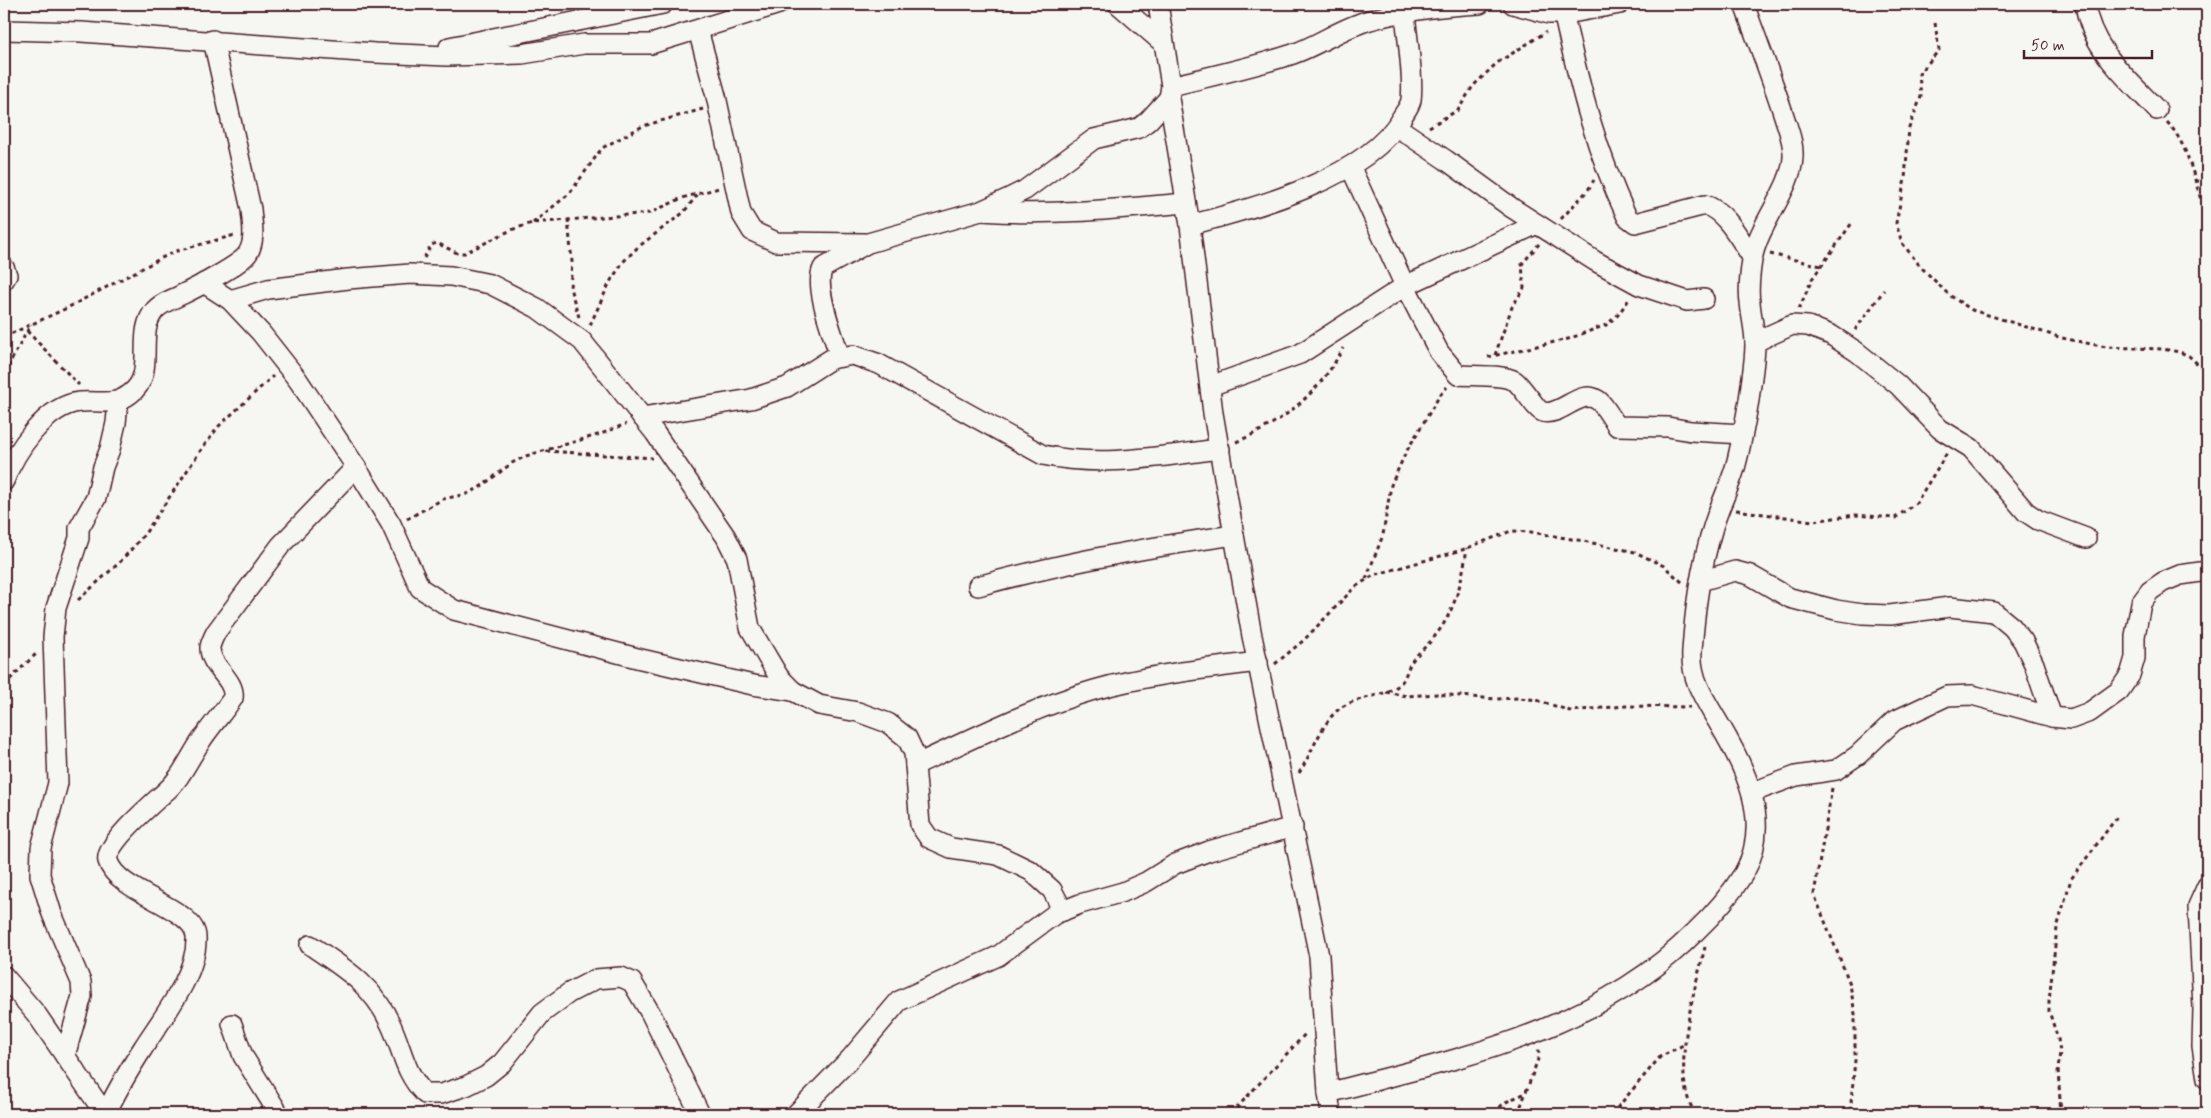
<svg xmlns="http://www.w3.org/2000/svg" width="2211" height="1118" viewBox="0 0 2211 1118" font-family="Mynerve,sans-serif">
  <rect width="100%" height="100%" fill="#f6f6f2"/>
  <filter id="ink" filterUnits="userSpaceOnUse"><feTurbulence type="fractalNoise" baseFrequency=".02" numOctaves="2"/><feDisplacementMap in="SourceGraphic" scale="10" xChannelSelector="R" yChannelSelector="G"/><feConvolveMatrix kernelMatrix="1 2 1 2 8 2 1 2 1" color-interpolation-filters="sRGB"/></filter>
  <g filter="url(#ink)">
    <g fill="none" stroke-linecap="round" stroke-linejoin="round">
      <g stroke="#4a1f2b" stroke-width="22">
        <g id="street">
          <path d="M1118,4l45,39"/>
          <path d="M1158,4l13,82 -2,12 21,127 23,188 21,122 18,101 67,320 9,137 3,21"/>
          <path d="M1513,4l36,10h17l54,-10"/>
          <path d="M2085,4c6,45 42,74 72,106"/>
          <path d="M1566,14l-1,7c16,70 31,130 62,196l8,6 70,-18c21,6 35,35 47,52"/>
          <path d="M4,30l77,2 294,21 72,3 75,-2 62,-10h67l128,-40"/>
          <path d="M698,30l18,66 25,117 11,18 24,11 88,1"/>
          <path d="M449,47l214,-43"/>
          <path d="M1171,86c40,-10 82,-19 122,-32 26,-9 50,-27 77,-34 35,-10 73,-14 110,-16"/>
          <path d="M1397,127l49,33 66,48 83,53 44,24 48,16 17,-2"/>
          <path d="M1351,168l54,118 34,66 19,23c15,1 45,-1 57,6 8,6 21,29 28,31 19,5 39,-27 57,-10 6,6 12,17 17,24l51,1 23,4 51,3"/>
          <path d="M982,211c69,5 136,-2 204,-8"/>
          <path d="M1190,225c65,-17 178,-47 212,-108 3,-5 8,-11 9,-17 3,-23 -4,-63 -6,-87"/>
          <path d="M4,267l3,8 -3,5"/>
          <path d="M204,283l26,17 31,33 37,47 58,87 35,57 29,64 34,22 187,49 112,26 40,6"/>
          <path d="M230,300l38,-11 80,-10 62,-5 41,2 39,8 47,24 45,33 73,92 71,104 11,22 13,69 29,49 14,14 26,14 39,7 30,11 19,15 7,15 6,72 9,13 22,10 47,7 33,16 21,19 11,21"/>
          <path d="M1755,342l37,-17 16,1 23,9 26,17 41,33 42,44 31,19 55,64 12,8 48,18"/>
          <path d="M840,357c-6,-20 -27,-71 -17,-89l45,-25 113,-32 26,-12 18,-9 69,-51 45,-11 9,-7 21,-23"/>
          <path d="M1210,386l90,-32 105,-68 132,-62"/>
          <path d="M642,417l109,-18 36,-12 44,-28 22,-4 26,9 164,91c60,13 117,1 177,-6"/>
          <path d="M4,481c11,-29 42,-76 76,-79 19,-2 33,5 50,-8 28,-20 4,-60 25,-84 7,-8 17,-10 26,-15 13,-6 61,-31 67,-42 8,-13 4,-30 3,-44l-38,-169"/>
          <path d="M1700,581l35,-10 15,4 40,23 46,12 26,4 28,1 60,-8 44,5 18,15 11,14 11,23 18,53"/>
          <path d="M978,586c83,-23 171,-39 256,-51"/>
          <path d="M915,765c59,-27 117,-57 179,-75 53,-15 109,-21 164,-28"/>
          <path d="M1753,792l43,-16 40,-6 22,-15 36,-34 53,-25 25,-1 80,22 19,2 19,-7 29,-21 11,-16 5,-17v-22l6,-33 9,-12 13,-9 17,-7 27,-4"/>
          <path d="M2207,886l-9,20 5,102 -1,38 5,33"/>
          <path d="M310,945c35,24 63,40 81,80 12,26 13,47 34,69h16l25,-8 20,-10 16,-13 40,-50 27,-20 27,-14 25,-2 11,5 19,32 49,100"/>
          <path d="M4,976l33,39 68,99"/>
          <path d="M232,1024l11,32 36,58"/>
          <path d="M65,1056l17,-60 -1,-14 -29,-68 -12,-39 1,-27 17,-65 -5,-146 3,-29 23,-70v-10l17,-30 7,-31 7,-18 6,-26 2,-21"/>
          <path d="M1328,1093c128,-34 270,-62 367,-161 18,-17 36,-38 49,-59 29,-51 1,-106 -26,-151 -13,-22 -28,-44 -26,-71 3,-43 8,-81 21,-124 6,-20 16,-39 22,-59 6,-21 10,-46 14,-68 2,-18 6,-38 6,-56 0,-14 -4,-28 -5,-42 -2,-13 0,-29 2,-42 6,-36 40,-71 41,-103 1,-14 -5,-28 -9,-41 -12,-38 -27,-75 -40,-112"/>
          <path d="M106,1114c10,-23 23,-44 37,-66 19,-30 55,-74 53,-111 -1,-30 -79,-44 -88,-76 -5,-15 45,-58 56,-68 16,-13 24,-32 35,-49 10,-16 23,-30 34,-46 3,-19 -24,-31 -23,-51 1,-5 4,-11 6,-15l65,-87 75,-78"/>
          <path d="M796,1114l54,-55 49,-58 99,-45 57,-42 25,-10 43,-12 23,-10 29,-18 34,-13 84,-24"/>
        </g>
      </g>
      <g stroke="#4a1f2b" stroke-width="3" stroke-dasharray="4 4" stroke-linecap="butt">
        <path d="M1935,23l4,27 -20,24 2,23 -12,31 -4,51 -9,44 6,20 18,23 29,29 23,15 90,28 44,9 56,2 18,3 9,4 18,17"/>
        <path d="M2167,122c19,21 24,45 32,71 2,8 6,15 8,23"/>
        <path d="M1429,127l29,-17 15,-24 24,-23 49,-31"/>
        <path d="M2195,181l12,1"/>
        <path d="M568,219l4,43 -2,26 9,29"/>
        <path d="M1561,219l27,-29 6,-10"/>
        <path d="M533,223l37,-30 32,-45 41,-22 60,-17"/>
        <path d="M1770,254l51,12"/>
        <path d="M424,258l7,-13 6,-2 20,10h8l46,-23 21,-7 118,-10 32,-15 37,-10"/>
        <path d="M1799,309l13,-30 40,-56"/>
        <path d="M590,325l20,-43 13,-20 15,-15 45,-34 15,-19"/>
        <path d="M1855,330l29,-40"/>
        <path d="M27,331l52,54"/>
        <path d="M4,337l63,-29 106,-56 62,-17"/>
        <path d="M1495,355l17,-48 12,-19 -2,-24 17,-20"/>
        <path d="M1488,357l80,-18 38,-14 11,-9 13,-18"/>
        <path d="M4,374l27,-50"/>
        <path d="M1236,442c46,-19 84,-49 107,-94"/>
        <path d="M546,451l106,7"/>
        <path d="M1736,510l77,11 42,-6 40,3 21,-15 31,-50"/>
        <path d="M407,519l36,-20 24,-5 12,-6 33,-25 14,-7 75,-22 25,-10"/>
        <path d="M1366,579l17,-44 8,-50 15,-33 34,-57 7,-8"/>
        <path d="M78,600l42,-38 24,-27 59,-88 16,-21 54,-50"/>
        <path d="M1275,664l29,-24 51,-53 19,-12 88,-25 49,-19 20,1 52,9 52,11 29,14 19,17"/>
        <path d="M4,685l33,-32"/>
        <path d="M1386,692l21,4 30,-2 58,5 25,-1 17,2 33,11 55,-5 65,1"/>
        <path d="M1299,773c12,-18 23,-51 40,-64 17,-13 44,-11 60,-24 7,-6 8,-17 13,-24 7,-9 16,-16 23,-25 21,-26 27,-56 32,-88"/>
        <path d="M1832,788l-18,106 36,90 5,30v46l-5,54"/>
        <path d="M1231,1114l76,-82"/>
        <path d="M1495,1114c7,-13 18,-15 31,-21"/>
        <path d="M1518,1114l20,-55 1,-11"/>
        <path d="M1612,1114l48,-57 25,-13"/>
        <path d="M1696,1114c-28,-36 -1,-125 9,-167"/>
        <path d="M2061,1114l-3,-44 2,-18 -2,-13 -9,-28v-11l8,-72 14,-49 46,-62"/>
      </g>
      <use href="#street" stroke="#f6f6f2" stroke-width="19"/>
    </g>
  </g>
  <rect width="2211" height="1118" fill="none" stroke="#f6f6f2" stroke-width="20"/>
  <rect x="10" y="10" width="2191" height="1098" fill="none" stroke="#4a1f2b" stroke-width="2" filter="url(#ink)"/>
  <path d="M2024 50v8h128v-8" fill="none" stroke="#4a1f2b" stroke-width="2.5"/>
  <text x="2031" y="50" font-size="15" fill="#4a1f2b" stroke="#f6f6f2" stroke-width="4" paint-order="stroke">50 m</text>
</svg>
